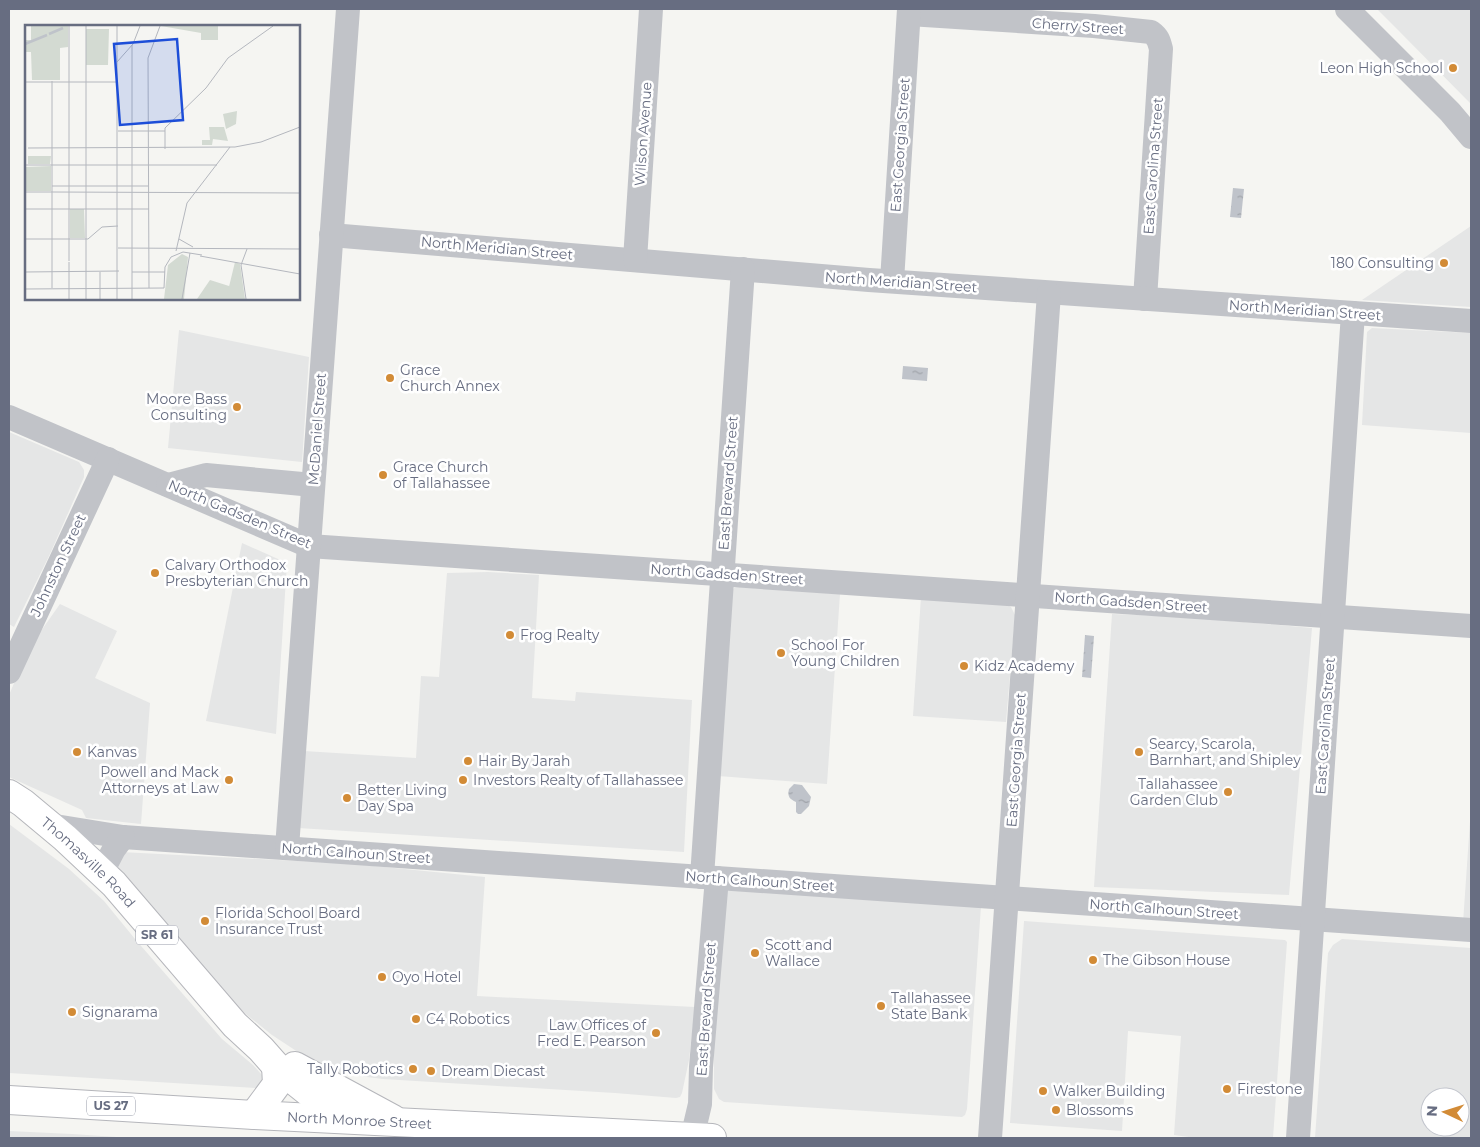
<svg xmlns="http://www.w3.org/2000/svg" width="1480" height="1147" viewBox="0 0 1480 1147" font-family="Montserrat,sans-serif">
  <defs>
    <pattern id="water-ripples" width="26" height="14" patternUnits="userSpaceOnUse" patternTransform="scale(1.25)"><rect width="26" height="14" fill="#bfc3ca"/><path d="M2 4q2-2 4 0t4 0M15 11q2-2 4 0t4 0" fill="none" stroke="#9fa3a9"/></pattern>
  </defs>
  <rect width="100%" height="100%" fill="#f5f5f2"/>
  <g fill="#e5e6e6" fill-rule="evenodd">
    <path d="M1377,9h94v95l-72,-73z"/>
    <path d="M1471,226v81l-109,-7z"/>
    <path d="M1372,328l99,5v100l-109,-8 5,-93z"/>
    <path d="M179,330l130,27 -7,105 -134,-14z"/>
    <path d="M9,432l70,30 5,8v7l-34,77 -36,73 -5,-3z"/>
    <path d="M242,543l45,20 -11,171 -70,-13z"/>
    <path d="M488,572l51,3 -7,123 43,3 1,-9 116,8 -8,152 -386,-24 6,-77 112,7 5,-82 18,1 8,-104z"/>
    <path d="M739,587l101,7 -13,190 -109,-8 11,-182 5,-6z"/>
    <path d="M921,597l84,7 6,3 4,8 -9,107 -93,-6z"/>
    <path d="M60,604l57,27 -22,47 55,25 -9,121 -55,-6 -4,-8 -73,-33v-82l20,-47z"/>
    <path d="M1112,614l75,3 125,11 -23,267 -195,-8z"/>
    <path d="M1471,807v117l-8,-1z"/>
    <path d="M9,824l60,45 35,32 31,38 87,100 31,26 9,10 1,4 -5,9 -249,-15z"/>
    <path d="M121,852l233,12 131,13 -8,119 218,11 -6,53 -7,33 -2,4 -4,1 -61,-5 -232,-14 -48,-6 -28,-15 -35,-23 -30,-24 -128,-146z"/>
    <path d="M732,889l249,17 -14,203 -2,6 -3,2 -238,-15 -5,-3 -5,-10v-84l10,-112z"/>
    <path d="M1024,921l261,19 2,2 -14,196h-77l-22,-3 7,-99 -53,-5 -6,100 -112,-8z"/>
    <path d="M1342,939l129,9v190h-156l13,-185 5,-8zM1430,1097h30v30h-30z"/>
    <path d="M9,1131l63,3 60,4h-123z"/>
  </g>
  <g fill="url(#water-ripples)">
    <path d="M1233,188l11,1 -3,29 -11,-1z"/>
    <path d="M903,366l25,2 -1,13 -25,-2z"/>
    <path d="M1085,635l9,1 -3,42 -9,-1z"/>
    <path d="M794,784l8,1 9,12 -2,9 -8,8h-3l-2,-2v-10c-6,-3 -9,-5 -7,-13z"/>
  </g>
  <g fill="none" stroke-linecap="round" stroke-linejoin="round">
    <g stroke="#b5b6bb" stroke-width="30">
      <g id="major">
        <path id="s1" d="M9,794l14,9 42,35 49,46 121,141 26,24 15,17 66,53"/>
        <path d="M295,1066l98,53"/>
        <path id="s2" d="M9,1100l245,15 458,23"/>
        <path d="M254,1115l23,-31 -1,-18"/>
      </g>
    </g>
    <g stroke="#c1c3c8" stroke-width="24">
      <path d="M1347,9l103,103 21,25"/>
      <path d="M909,14l185,12 57,6c7,5 8,9 10,17l-16,250"/>
      <path d="M331,235l538,45 602,41"/>
      <path d="M635,260l16,-251"/>
      <path d="M892,281l17,-272"/>
      <path d="M9,417l300,129 1162,80"/>
      <path d="M168,485l38,-10 107,10"/>
      <path d="M9,672l99,-213"/>
      <path d="M49,825l74,12 1348,93"/>
      <path d="M287,848l61,-839"/>
      <path d="M102,872l12,-23 9,-12"/>
      <path d="M702,877l41,-608"/>
      <path d="M692,1138l8,-34 1,-37 16,-189"/>
      <path d="M990,1138l59,-845"/>
      <path d="M1298,1138l55,-825"/>
    </g>
    <use href="#major" stroke="#fff" stroke-width="28"/>
  </g>
  <g fill="#d28b36" stroke="#fff" stroke-width="2">
    <circle cx="1453" cy="68" r="5"/>
    <circle cx="1444" cy="263" r="5"/>
    <circle cx="390" cy="378" r="5"/>
    <circle cx="237" cy="407" r="5"/>
    <circle cx="383" cy="475" r="5"/>
    <circle cx="155" cy="573" r="5"/>
    <circle cx="510" cy="635" r="5"/>
    <circle cx="781" cy="653" r="5"/>
    <circle cx="964" cy="666" r="5"/>
    <circle cx="77" cy="752" r="5"/>
    <circle cx="1139" cy="752" r="5"/>
    <circle cx="468" cy="761" r="5"/>
    <circle cx="229" cy="780" r="5"/>
    <circle cx="463" cy="780" r="5"/>
    <circle cx="1228" cy="792" r="5"/>
    <circle cx="347" cy="798" r="5"/>
    <circle cx="205" cy="921" r="5"/>
    <circle cx="755" cy="953" r="5"/>
    <circle cx="1093" cy="960" r="5"/>
    <circle cx="382" cy="977" r="5"/>
    <circle cx="881" cy="1006" r="5"/>
    <circle cx="72" cy="1012" r="5"/>
    <circle cx="416" cy="1019" r="5"/>
    <circle cx="656" cy="1033" r="5"/>
    <circle cx="413" cy="1069" r="5"/>
    <circle cx="431" cy="1071" r="5"/>
    <circle cx="1227" cy="1089" r="5"/>
    <circle cx="1043" cy="1091" r="5"/>
    <circle cx="1056" cy="1110" r="5"/>
  </g>
  <g text-anchor="middle" stroke-width="5" stroke-linejoin="round" paint-order="stroke">
    <g fill="#fff" stroke="#9599a7" stroke-width="1">
      <rect x="136" y="925.5" width="42" height="19" rx="4"/>
      <rect x="87" y="1096.5" width="48" height="19" rx="4"/>
    </g>
    <g font-size="12" font-weight="bold" fill="#676d81">
      <text x="157" y="939">SR 61</text>
      <text x="111" y="1110">US 27</text>
    </g>
    <g font-size="14" fill="#676d81" stroke="#fff">
      <text transform="translate(1078 26) rotate(4)" y="5">Cherry Street</text>
      <text transform="translate(643 134) rotate(-86)" y="5">Wilson Avenue</text>
      <text transform="translate(900 145) rotate(-86)" y="5">East Georgia Street</text>
      <text transform="translate(1153 166) rotate(-86)" y="5">East Carolina Street</text>
      <text transform="translate(497 248) rotate(5)" y="5">North Meridian Street</text>
      <text transform="translate(901 282) rotate(4)" y="5">North Meridian Street</text>
      <text transform="translate(1305 310) rotate(4)" y="5">North Meridian Street</text>
      <text transform="translate(317 429) rotate(-86)" y="5">McDaniel Street</text>
      <text transform="translate(728 483) rotate(-86)" y="5">East Brevard Street</text>
      <text transform="translate(240 514) rotate(23)" y="5">North Gadsden Street</text>
      <text transform="translate(58 565) rotate(-65)" y="5">Johnston Street</text>
      <text transform="translate(727 574) rotate(4)" y="5">North Gadsden Street</text>
      <text transform="translate(1131 602) rotate(4)" y="5">North Gadsden Street</text>
      <text transform="translate(1325 726) rotate(-86)" y="5">East Carolina Street</text>
      <text transform="translate(1016 760) rotate(-86)" y="5">East Georgia Street</text>
      <text transform="translate(356 853) rotate(4)" y="5">North Calhoun Street</text>
      <text dy="5" stroke="none"><textPath href="#s1" startOffset="105">Thomasville Road</textPath></text>
      <text transform="translate(760 881) rotate(4)" y="5">North Calhoun Street</text>
      <text transform="translate(1164 909) rotate(4)" y="5">North Calhoun Street</text>
      <text transform="translate(706 1009) rotate(-86)" y="5">East Brevard Street</text>
      <text dy="5" stroke="none"><textPath href="#s2" startOffset="351">North Monroe Street</textPath></text>
    </g>
    <g font-size="14" fill="#676d81" stroke="#fff" text-anchor="start">
      <text x="1443" y="73" text-anchor="end">Leon High School</text>
      <text x="1434" y="268" text-anchor="end">180 Consulting</text>
      <text x="400" y="375">Grace<tspan x="400" dy="16">Church Annex</tspan></text>
      <text x="227" y="404" text-anchor="end">Moore Bass<tspan x="227" dy="16">Consulting</tspan></text>
      <text x="393" y="472">Grace Church<tspan x="393" dy="16">of Tallahassee</tspan></text>
      <text x="165" y="570">Calvary Orthodox<tspan x="165" dy="16">Presbyterian Church</tspan></text>
      <text x="520" y="640">Frog Realty</text>
      <text x="791" y="650">School For<tspan x="791" dy="16">Young Children</tspan></text>
      <text x="974" y="671">Kidz Academy</text>
      <text x="1149" y="749">Searcy, Scarola,<tspan x="1149" dy="16">Barnhart, and Shipley</tspan></text>
      <text x="87" y="757">Kanvas</text>
      <text x="478" y="766">Hair By Jarah</text>
      <text x="219" y="777" text-anchor="end">Powell and Mack<tspan x="219" dy="16">Attorneys at Law</tspan></text>
      <text x="473" y="785">Investors Realty of Tallahassee</text>
      <text x="1218" y="789" text-anchor="end">Tallahassee<tspan x="1218" dy="16">Garden Club</tspan></text>
      <text x="357" y="795">Better Living<tspan x="357" dy="16">Day Spa</tspan></text>
      <text x="215" y="918">Florida School Board<tspan x="215" dy="16">Insurance Trust</tspan></text>
      <text x="765" y="950">Scott and<tspan x="765" dy="16">Wallace</tspan></text>
      <text x="1103" y="965">The Gibson House</text>
      <text x="392" y="982">Oyo Hotel</text>
      <text x="891" y="1003">Tallahassee<tspan x="891" dy="16">State Bank</tspan></text>
      <text x="82" y="1017">Signarama</text>
      <text x="426" y="1024">C4 Robotics</text>
      <text x="646" y="1030" text-anchor="end">Law Offices of<tspan x="646" dy="16">Fred E. Pearson</tspan></text>
      <text x="403" y="1074" text-anchor="end">Tally Robotics</text>
      <text x="441" y="1076">Dream Diecast</text>
      <text x="1237" y="1094">Firestone</text>
      <text x="1053" y="1096">Walker Building</text>
      <text x="1066" y="1115">Blossoms</text>
    </g>
  </g>
  <g transform="translate(25 25)">
    <rect width="275" height="275" fill="#f5f5f2"/>
    <path d="M212,86l-1,13 -10,5 -3,-15z" fill="#d3dad2"/>
    <path d="M185,255l19,6 4,13h-36z" fill="#d3dad2"/>
    <path d="M6,1h37v21l-8,1v32h-28l-1,-28h-6v-12h6zM3,131h23l-1,8h-22zM26,141v25h-26v-24z" fill="#d3dad2"/>
    <path d="M136,1h57v14h-17v-7zM61,4h23l-1,36h-22zM184,102h15l4,14 -15,-2 -1,6h-10v-5h8zM45,184h14l1,29h-15zM157,229l6,3 -4,42h-20l4,-34zM210,237l5,2 5,35h-19z" fill="#d3dad2"/>
    <path fill="none" stroke="#bfc3ca" stroke-width="2.5" d="M24,9l14,-6M0,19l22,-9"/>
    <path fill="none" stroke="#b4b7be" stroke-width="1" d="M44,1v235M61,1v273M92,1v273M107,20v254M92,37l16,-18 7,-18M27,56v207M0,57h92M93,106h47M3,123l207,-1 26,-5 39,-15M140,124v-21l41,-40 22,-30 45,-32M0,140h192M27,161h96M0,167h27M27,167l248,1M0,184h124M0,214h63l14,-12 16,-1M154,214l14,8M93,223l182,1M151,226l11,-48 43,-56M175,231l100,18M44,237v37M0,247l94,-1M107,247h33M124,263l-1,-230 12,-32M0,264l139,-1 1,-21 6,-10 12,-5 19,3M75,274v-27M157,274l8,-46M221,274l-5,-34 6,-16"/>
    <path fill="#1d4ed8" fill-opacity="0.15" stroke="#1d4ed8" stroke-width="2.5" d="M152,14l6,81 -63,5 -6,-81z"/>
    <rect width="275" height="275" fill="none" stroke="#676d81" stroke-width="2.5"/>
  </g>
  <rect width="1480" height="1147" fill="none" stroke="#676d81" stroke-width="20"/>
  <g transform="translate(1445 1112) rotate(274)"><circle r="24" fill="#ffffff" stroke="#c2c5cd"/>
  <path d="M0-4L9 19L0 12L-9 19Z" fill="#d28b36"/>
  <text y="-8" font-size="14" font-weight="bold" text-anchor="middle" fill="#676d81">N</text>
  </g>
</svg>
